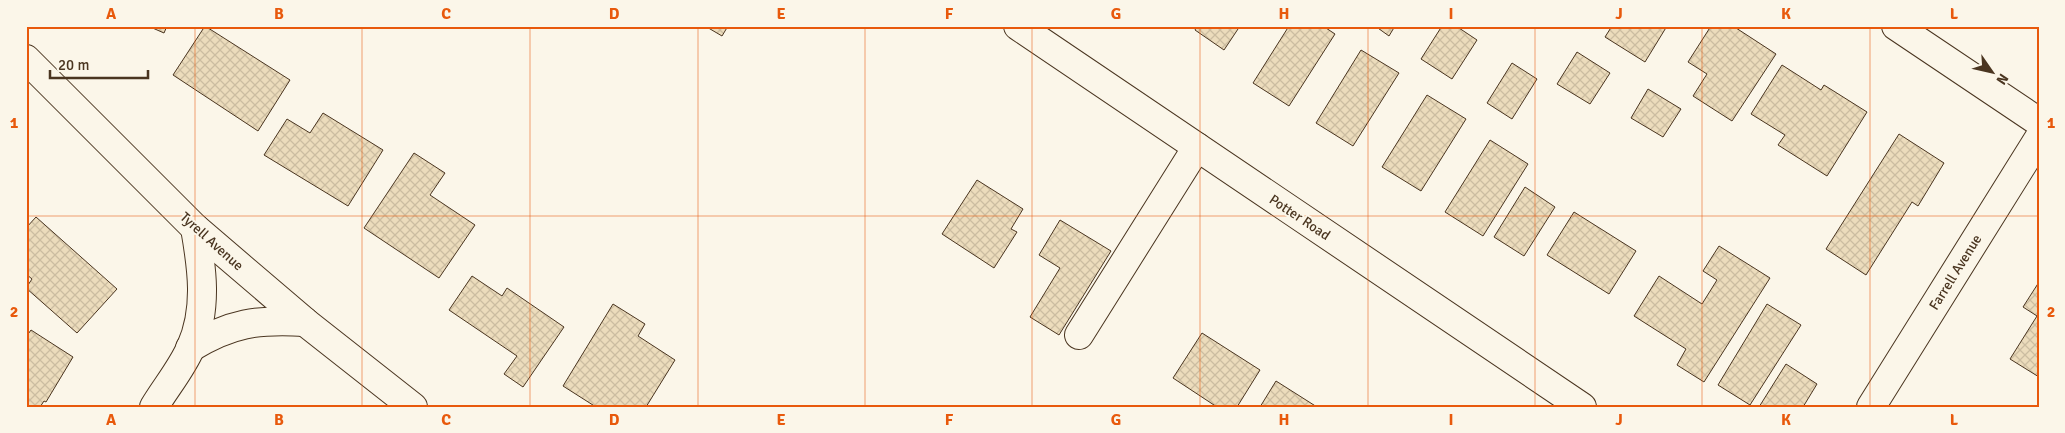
<svg xmlns="http://www.w3.org/2000/svg" width="2065" height="433" viewBox="0 0 2065 433" font-family="Signika,sans-serif">
  <defs>
    <pattern id="building-cross-hatch" width="8" height="8" patternUnits="userSpaceOnUse" patternTransform="scale(1.25)"><rect width="8" height="8" fill="#ecdcbc"/><path d="M0 0l8 8M0 8l8-8" fill="none" stroke="#ccbda1"/></pattern>
  </defs>
  <rect width="100%" height="100%" fill="#fbf6e9"/>
  <g fill="url(#building-cross-hatch)" stroke="#4a3520">
    <path d="M148,26h19l-3,7z"/>
    <path d="M205,26l85,54 -32,51 -85,-56z"/>
    <path d="M705,26h23l-6,10z"/>
    <path d="M1197,26h43l-16,24 -29,-20z"/>
    <path d="M1289,26h34l12,8 -46,72 -36,-23z"/>
    <path d="M1375,26h20l-6,10z"/>
    <path d="M1442,26h14l21,14 -25,39 -31,-20z"/>
    <path d="M1612,26h55l-22,36 -40,-25z"/>
    <path d="M1711,26h22l43,28 -44,67 -39,-25 14,-22 -19,-12z"/>
    <path d="M1361,50l38,23 -46,73 -37,-23z"/>
    <path d="M1577,52l33,21 -20,31 -33,-20z"/>
    <path d="M1512,63l25,16 -25,40 -25,-16z"/>
    <path d="M1782,65l39,25 3,-5 43,27 -40,64 -49,-31 7,-10 -34,-21z"/>
    <path d="M1648,89l33,20 -18,28 -32,-19z"/>
    <path d="M1427,95l39,24 -45,72 -39,-24z"/>
    <path d="M323,113l60,37 -35,56 -84,-51 23,-36 23,14z"/>
    <path d="M1899,134l45,29 -26,43 -6,-4 -46,73 -40,-26z"/>
    <path d="M1490,140l38,24 -45,72 -38,-24z"/>
    <path d="M414,153l31,20 -15,22 45,30 -36,53 -75,-50z"/>
    <path d="M977,180l46,29 -12,20 6,3 -23,36 -52,-34z"/>
    <path d="M1525,187l30,20 -31,49 -30,-19z"/>
    <path d="M1574,212l62,39 -27,43 -62,-39z"/>
    <path d="M36,217l81,72 -40,44 -51,-45 6,-9 -6,-5v-46z"/>
    <path d="M1060,220l51,31 -52,84 -29,-18 30,-49 -21,-13z"/>
    <path d="M1719,246l51,32 -66,104 -27,-17 9,-16 -52,-33 25,-40 43,28 15,-24 -14,-9z"/>
    <path d="M472,276l30,20 5,-8 57,39 -41,60 -19,-13 13,-18 -68,-46z"/>
    <path d="M2039,282v95l-29,-18 27,-43 -14,-9z"/>
    <path d="M613,304l32,20 -7,12 37,24 -29,47h-50l-33,-21z"/>
    <path d="M1767,304l34,21 -51,80 -32,-20z"/>
    <path d="M31,330l42,27 -27,45 -2,-1 -4,6h-14v-70z"/>
    <path d="M1202,333l58,37 -23,37h-20l-44,-29z"/>
    <path d="M1786,364l31,20 -14,23h-44z"/>
    <path d="M1276,381l41,26h-57z"/>
  </g>
  <g fill="none" stroke-linecap="round" stroke-linejoin="round">
    <g stroke="#4a3520" stroke-width="30">
      <g id="minor">
        <path d="M1018,26l564,381"/>
        <path d="M1896,26l143,96"/>
        <path d="M26,59l169,169 110,94 108,85"/>
        <path d="M1079,335l118,-188"/>
        <path d="M190,348c40,-25 68,-29 115,-26"/>
        <path d="M154,407c12,-20 28,-39 37,-60 17,-38 11,-79 4,-119"/>
        <path d="M1871,407l168,-269"/>
      </g>
    </g>
    <use href="#minor" stroke="#fbf6e9" stroke-width="28"/>
  </g>
  <path fill="none" stroke="#e8590c" stroke-width="1" stroke-opacity="0.55" d="M195,26v381M362,26v381M530,26v381M698,26v381M865,26v381M1032,26v381M1200,26v381M1368,26v381M1535,26v381M1702,26v381M1870,26v381M26,216h2013"/>
  <g text-anchor="middle" stroke-width="4" stroke-linejoin="round" paint-order="stroke">
    <g font-size="14" fill="#4a3520" stroke="#fbf6e9">
      <text transform="translate(1300 217) rotate(34)" y="5">Potter Road</text>
      <text transform="translate(212 241) rotate(42)" y="5">Tyrell Avenue</text>
      <text transform="translate(1955 272) rotate(-58)" y="5">Farrell Avenue</text>
    </g>
  </g>
  <rect width="2065" height="433" fill="none" stroke="#fbf6e9" stroke-width="55"/>
  <g transform="translate(1992 72) rotate(124)" stroke="#fbf6e9" stroke-width="4" paint-order="stroke">
  <path d="M0-4L9 19L0 12L-9 19Z" fill="#4a3520"/>
  <text y="-8" font-size="14" font-weight="bold" text-anchor="middle" fill="#4a3520">N</text>
  </g>
  <path d="M50 70v8h98v-8" fill="none" stroke="#4a3520" stroke-width="2.5"/>
  <text x="58" y="70" font-size="15" fill="#4a3520" stroke="#fbf6e9" stroke-width="4" paint-order="stroke">20 m</text>
  <rect x="28" y="28" width="2010" height="378" fill="none" stroke="#e8590c" stroke-width="2"/>
  <g font-size="16" text-anchor="middle" font-weight="bold" fill="#e8590c">
    <text x="111" y="19">A</text>
    <text x="279" y="19">B</text>
    <text x="446" y="19">C</text>
    <text x="614" y="19">D</text>
    <text x="781" y="19">E</text>
    <text x="949" y="19">F</text>
    <text x="1116" y="19">G</text>
    <text x="1284" y="19">H</text>
    <text x="1451" y="19">I</text>
    <text x="1619" y="19">J</text>
    <text x="1786" y="19">K</text>
    <text x="1954" y="19">L</text>
    <text x="14" y="128">1</text>
    <text x="2051" y="128">1</text>
    <text x="14" y="317">2</text>
    <text x="2051" y="317">2</text>
    <text x="111" y="425">A</text>
    <text x="279" y="425">B</text>
    <text x="446" y="425">C</text>
    <text x="614" y="425">D</text>
    <text x="781" y="425">E</text>
    <text x="949" y="425">F</text>
    <text x="1116" y="425">G</text>
    <text x="1284" y="425">H</text>
    <text x="1451" y="425">I</text>
    <text x="1619" y="425">J</text>
    <text x="1786" y="425">K</text>
    <text x="1954" y="425">L</text>
  </g>
</svg>
